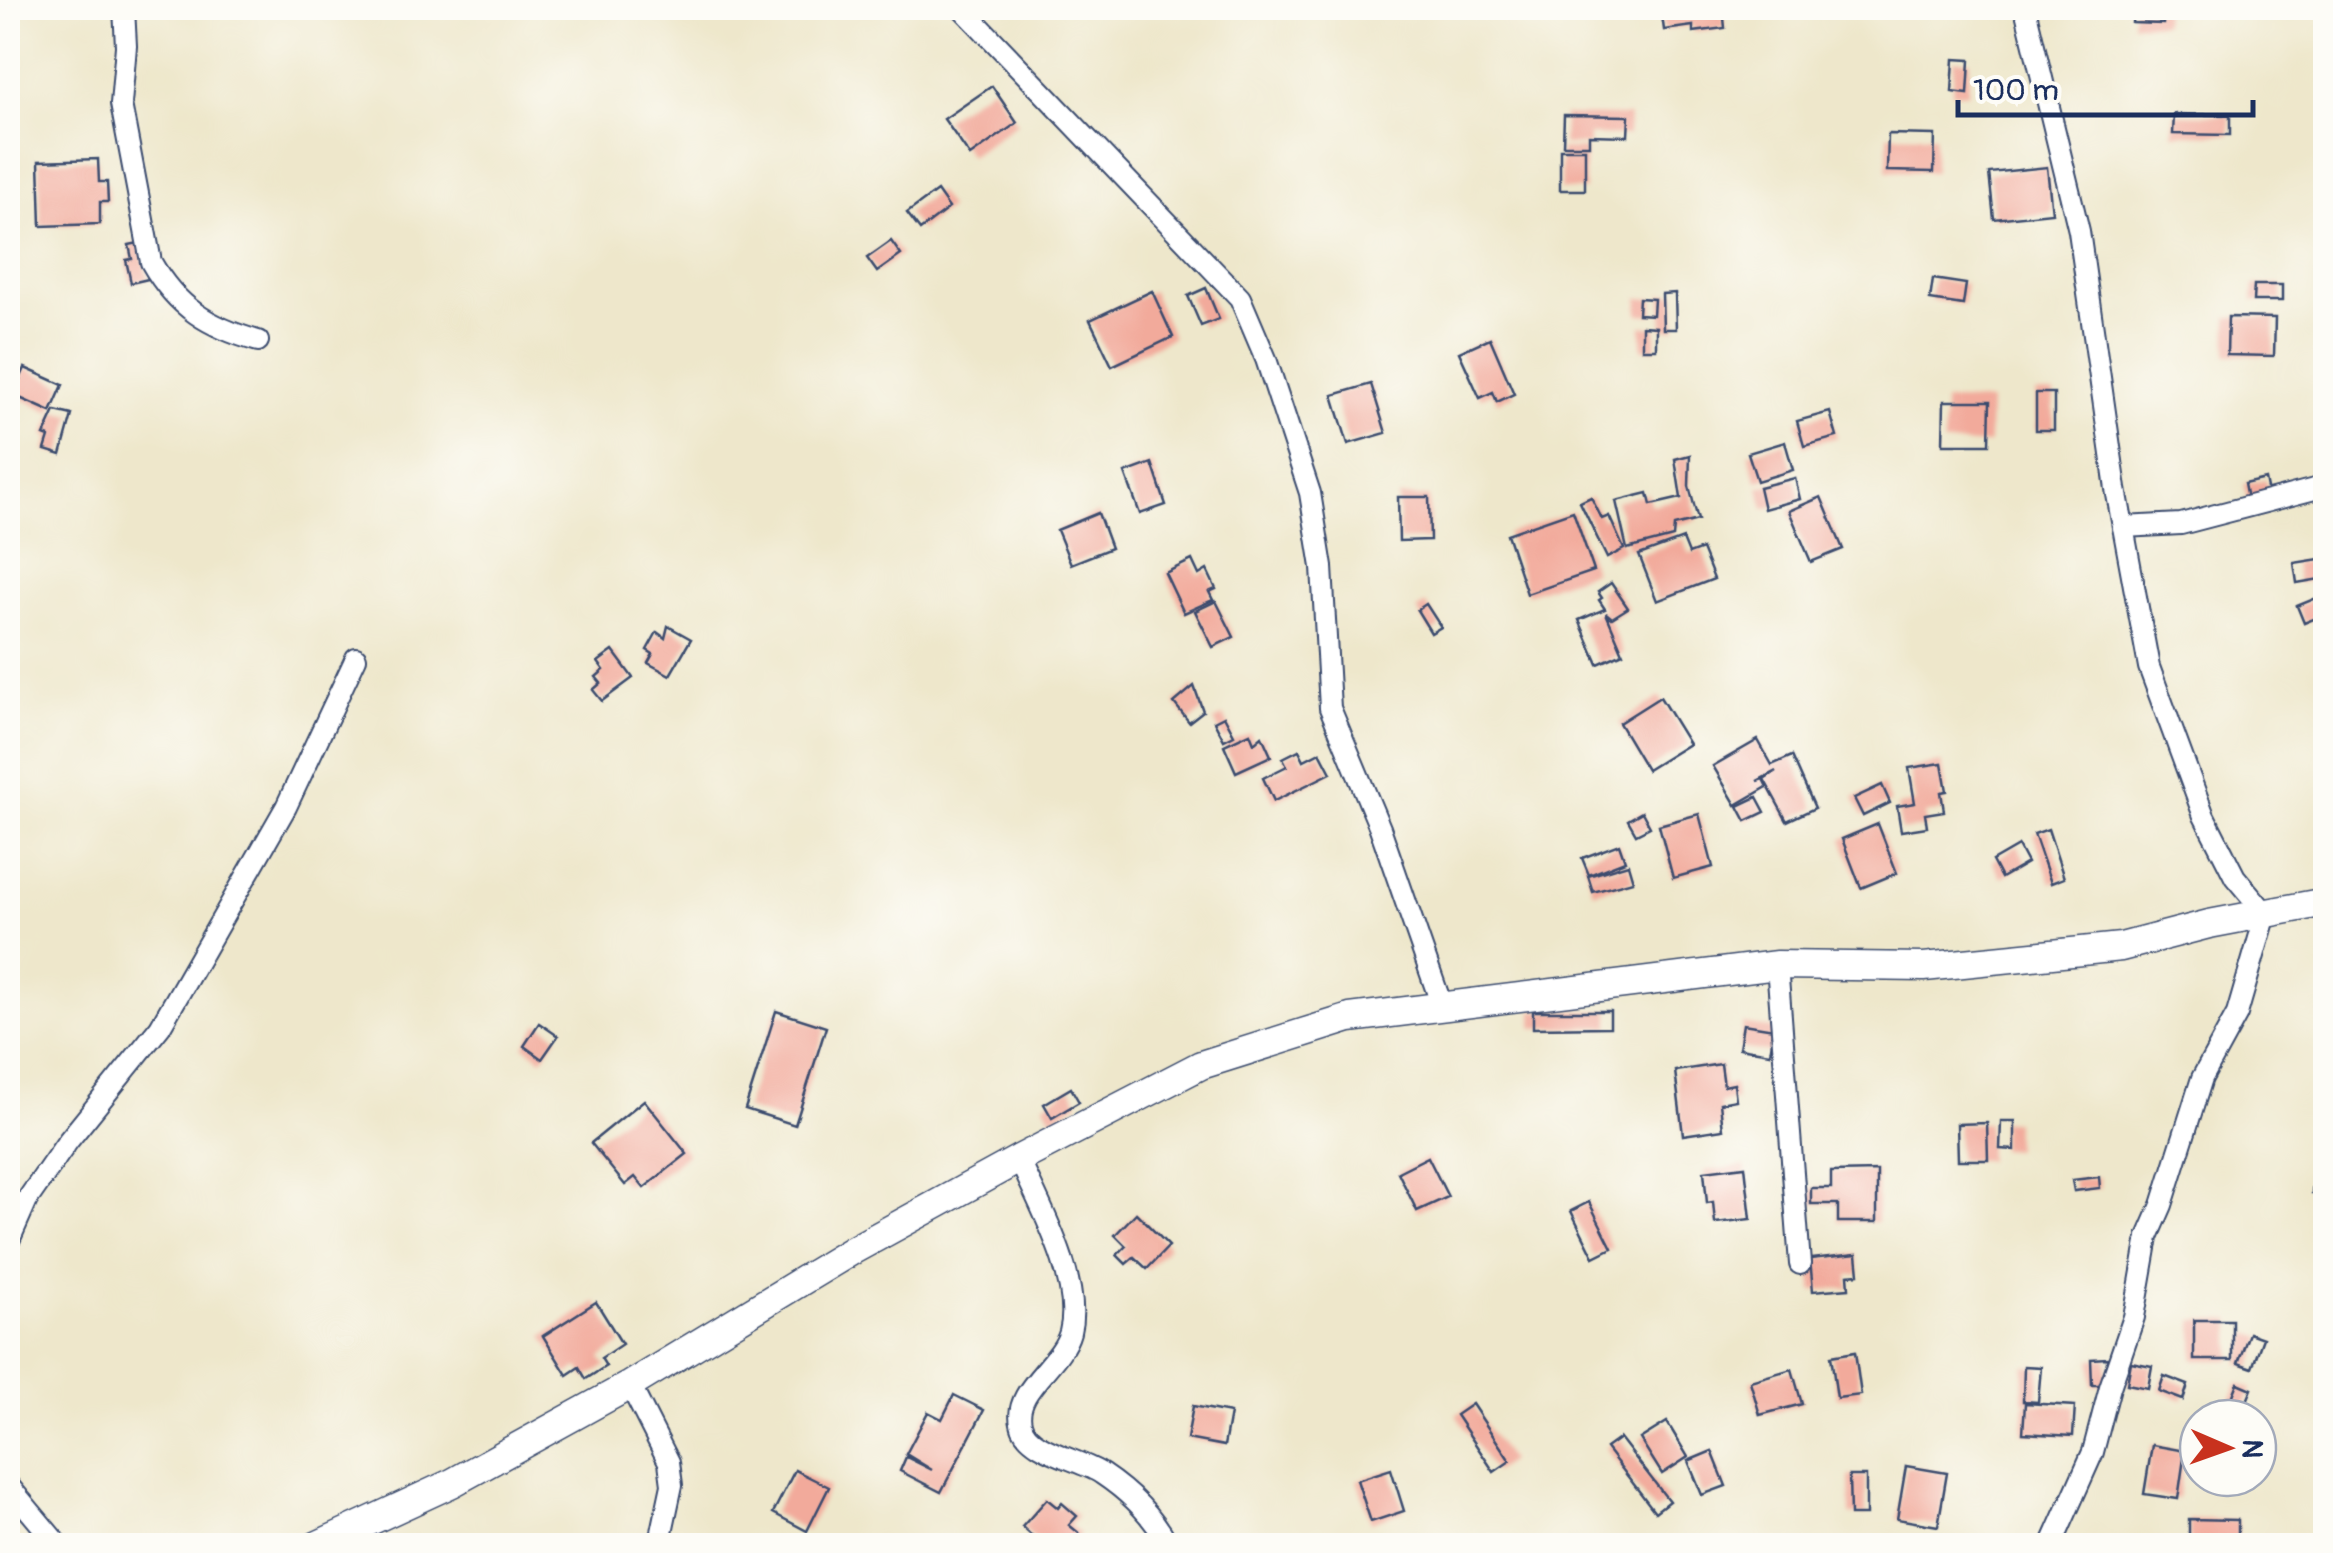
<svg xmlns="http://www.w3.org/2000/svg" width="2333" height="1553" viewBox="0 0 2333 1553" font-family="Pangolin,sans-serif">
  <rect width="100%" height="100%" fill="#fdfcf7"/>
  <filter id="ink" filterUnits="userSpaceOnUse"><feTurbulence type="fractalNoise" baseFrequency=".01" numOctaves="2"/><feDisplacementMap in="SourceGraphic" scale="20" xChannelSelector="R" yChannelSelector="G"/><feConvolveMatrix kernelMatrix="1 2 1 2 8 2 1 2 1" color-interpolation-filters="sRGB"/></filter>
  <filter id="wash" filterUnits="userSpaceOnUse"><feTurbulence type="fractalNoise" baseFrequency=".0048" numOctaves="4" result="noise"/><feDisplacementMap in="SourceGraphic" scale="40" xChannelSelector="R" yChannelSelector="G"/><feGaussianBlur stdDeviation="2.25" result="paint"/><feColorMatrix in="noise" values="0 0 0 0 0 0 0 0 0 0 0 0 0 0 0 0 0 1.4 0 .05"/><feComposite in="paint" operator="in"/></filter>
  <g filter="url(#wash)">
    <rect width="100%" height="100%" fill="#eee7cb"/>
    <g id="blocks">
      <g fill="#f2aa9b">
        <path d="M1661,8h62l2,20 -32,4v-6l-29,4z"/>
        <path d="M2133,8h31l-1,16 -31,-1z"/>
        <path d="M1954,59l16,1 -2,34 -16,-2z"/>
        <path d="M992,86l25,37 -47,33 -26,-37z"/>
        <path d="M2174,114l56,1v20l-57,-1z"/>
        <path d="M1564,115l65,1 -1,20 -39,-1v10h-26z"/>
        <path d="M1888,134l47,1 -1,37 -47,-1z"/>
        <rect x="1560" y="149" width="25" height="41"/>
        <path d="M98,159l1,23h8l1,20h-8v22l-59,2 -2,-65z"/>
        <path d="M2047,167l5,46 -58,6 -5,-46z"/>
        <path d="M937,191l12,17 -29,22 -13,-17z"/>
        <path d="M891,241l10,14 -24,17 -10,-14z"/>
        <path d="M139,243l9,36 -17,4 -5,-23 6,-1 -3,-14z"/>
        <path d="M1933,279l33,5 -3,21 -33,-5z"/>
        <path d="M2254,285h28v16h-29z"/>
        <path d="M1206,288l13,31 -18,7 -13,-30z"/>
        <path d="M1152,291l21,46 -61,29 -22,-46z"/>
        <path d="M1675,293l1,36h-13l-1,-35z"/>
        <path d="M1639,298l15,1 -1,16 -15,-1z"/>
        <path d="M2228,317l47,1 -1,38 -47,-1z"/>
        <path d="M1642,326l14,1v22h-14z"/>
        <path d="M1490,338l24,56 -17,8 -4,-10 -13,6 -21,-46z"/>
        <path d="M25,368l38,17 -12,27 -38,-17z"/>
        <path d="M1371,384l15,49 -38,11 -15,-49z"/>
        <rect x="2036" y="393" width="18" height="37"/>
        <path d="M1944,401h46l-1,43h-46z"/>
        <path d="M55,411l17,4 -11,40 -16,-5 4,-13 -5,-2z"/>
        <path d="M1830,412l7,25 -33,9 -7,-25z"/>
        <path d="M1785,442l8,28 -36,11 -9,-28z"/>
        <path d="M1690,455l-1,31 9,34 -24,6 -1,11 -46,12 -11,-48 32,-8 3,12 30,-7 -6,-39z"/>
        <path d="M1152,463l14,42 -26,9 -15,-41z"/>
        <path d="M1795,478l5,21 -36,10 -5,-22z"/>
        <path d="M2265,479l4,20 -21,5 -4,-20z"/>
        <path d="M1398,497h31l1,43 -31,1z"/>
        <path d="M1591,497l11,22 7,-3 15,33 -17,9 -27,-56z"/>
        <path d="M1821,497l22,52 -32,13 -22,-51z"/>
        <path d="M1573,511l21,60 -67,23 -20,-60z"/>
        <path d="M1098,513l13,35 -40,16 -14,-34z"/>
        <path d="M1683,539l6,15 13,-5 12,30 -57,22 -18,-46z"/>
        <path d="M2326,558v20l-29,5 -3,-20z"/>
        <path d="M1192,560l7,15 8,-5 9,19 -7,3 4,8 -29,13 -19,-40z"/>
        <path d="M1611,583l17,25 -16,10 -6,-5 17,40 -25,11 -19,-44 26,-11 -6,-9 3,-2 -4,-6z"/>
        <path d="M2326,594v20l-22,9 -7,-17z"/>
        <path d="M1216,601l18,36 -21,10 -18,-36z"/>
        <path d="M1426,604l15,23 -10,6 -14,-23z"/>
        <path d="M668,626l23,13 -21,36 -22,-12 5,-9 -6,-4 10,-18 8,6z"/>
        <path d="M613,651l20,27 -31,23 -9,-11 8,-7 -5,-6 8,-7 -6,-8z"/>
        <path d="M1194,686l9,25 -14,11 -15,-19z"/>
        <path d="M1660,697l29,47 -42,26 -28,-47z"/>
        <path d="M1224,716l10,19 -10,5 -10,-19z"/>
        <path d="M1250,733l4,10 8,-7 9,20 -35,16 -12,-27z"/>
        <path d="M1758,740l14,25 20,-9 23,52 -28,13 -23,-42 12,-8 -19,10 6,-2 4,8 -31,18 -23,-39z"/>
        <path d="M1299,750l5,10 16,-8 11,21 -57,28 -11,-23 24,-12 -4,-8z"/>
        <path d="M1942,763l5,28 -6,1 3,19 -19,3 2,13 -26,4 -4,-25 18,-3 -6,-35z"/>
        <path d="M1882,785l8,18 -27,13 -9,-18z"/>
        <path d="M1757,797l8,15 -19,9 -8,-15z"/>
        <path d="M1642,812l8,15 -14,7 -8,-14z"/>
        <path d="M1699,814l14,53 -40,11 -14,-53z"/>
        <path d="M1878,824l19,49 -36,15 -19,-49z"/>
        <path d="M2048,829l16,49 -13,5 -17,-49z"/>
        <path d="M1619,844l6,17 -36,14 -7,-17z"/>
        <path d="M2018,846l9,17 -26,15 -9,-17z"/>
        <path d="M1628,864l5,17 -40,11 -5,-16z"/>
        <path d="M776,1011l50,16 -31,98 -50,-16z"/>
        <path d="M1533,1011h77v16l-77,1z"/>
        <path d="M539,1023l19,13 -16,23 -18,-13z"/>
        <path d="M1743,1024l31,5 -4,24 -31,-5z"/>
        <path d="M1721,1064l3,22 10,-2 2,16 -16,3 3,26 -40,6 -8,-64z"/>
        <path d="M1071,1088l8,14 -27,16 -8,-14z"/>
        <path d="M644,1100l43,54 -43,34 -9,-11 -10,8 -34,-42z"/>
        <path d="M2001,1121h14v29l-15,-1z"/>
        <path d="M1987,1123l1,37h-30l-1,-36z"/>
        <path d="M2314,1154l12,1v38h-14z"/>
        <path d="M1428,1157l20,40 -31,14 -19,-39z"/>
        <path d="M1745,1166l6,53 -36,4 -2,-21 -6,1 -3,-32z"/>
        <path d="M1877,1171v51h-39v-18h-27v-16h20v-16z"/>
        <path d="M2099,1177l1,11 -26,3 -2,-11z"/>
        <path d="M1589,1202l23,46 -18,9 -23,-46z"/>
        <path d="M1136,1213l33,33 -22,23 -13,-12 -8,7 -9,-9 9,-9 -11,-11z"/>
        <path d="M1857,1254l2,20 -11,1 1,13 -36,3 -3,-32z"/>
        <path d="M596,1302l26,42 -21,14 5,8 -20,13 -7,-12 -12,8 -24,-39z"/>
        <rect x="2194" y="1320" width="38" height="40"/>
        <path d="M2249,1333l14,5 -11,30 -14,-5z"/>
        <path d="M1855,1352l6,43 -24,3 -6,-42z"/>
        <path d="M2107,1358v27h-15l-1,-26z"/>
        <path d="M2131,1362l21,4 -4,22 -21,-4z"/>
        <path d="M2024,1366l17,1 -3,35 -15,-1z"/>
        <path d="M1792,1369l10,35 -42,11 -10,-34z"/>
        <path d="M2164,1376l24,9 -5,15 -24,-9z"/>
        <path d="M2238,1383l14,6 -12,29h-8l-7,-3z"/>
        <path d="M954,1395l30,15 -43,82 -41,-21 6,-14 26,13 -26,-16 22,-42 14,7z"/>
        <path d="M2025,1403l50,3 -2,30 -50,-3z"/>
        <path d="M1472,1404l38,57 -16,11 -38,-57z"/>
        <path d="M1193,1406l37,7 -6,33 -37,-7z"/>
        <path d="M1667,1422l21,35 -26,17 -22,-35z"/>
        <path d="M1620,1438l49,63 -14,11 -49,-64z"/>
        <path d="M2152,1445l33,6 -7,48 -34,-5z"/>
        <path d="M1712,1451l14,35 -24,9 -14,-34z"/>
        <path d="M1906,1466l41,7 -9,53 -41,-7z"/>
        <path d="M1391,1469l13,42 -33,11 -14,-42z"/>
        <path d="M795,1470l34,17 -22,44 -34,-18z"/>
        <path d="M1849,1476h17v39h-16z"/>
        <path d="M1047,1499l11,9 4,-5 15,13 -8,9 11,9 -10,12h-27l-21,-19z"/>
        <path d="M2189,1519l49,1v26h-49z"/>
      </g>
    </g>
  </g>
  <g filter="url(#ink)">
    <use href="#blocks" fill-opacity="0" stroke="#3b4b6e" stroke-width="2.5"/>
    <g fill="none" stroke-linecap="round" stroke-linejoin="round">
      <g stroke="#3b4b6e" stroke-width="24">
        <g id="street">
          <path d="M124,8l2,38 -5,58 30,158c26,46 58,65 107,79"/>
          <path d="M962,8l278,290 26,61 44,134 12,74 8,141 50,120 62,178"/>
          <path d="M2025,8l54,223 37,258 33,178 55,149 31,61 31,37 -29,100 -35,64 -40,127 -14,32 -14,80 -24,70 -17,65 -42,94"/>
          <path d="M2123,527l58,-3 145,-38"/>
          <path d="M1777,965l23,299"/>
          <path d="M1019,1159c20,45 64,124 51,173 -9,33 -57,58 -49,91 5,28 60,36 81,51 27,18 52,43 67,72"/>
          <path d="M8,1243l19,-43 41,-59 92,-114 126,-220 70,-149"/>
          <path d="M630,1385l39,77 3,23 -13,61"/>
          <path d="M8,1485l51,61"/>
        </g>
      </g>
      <g stroke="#3b4b6e" stroke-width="31">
        <path id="secondary" d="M316,1546l136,-63 178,-98 223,-135 166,-91 182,-94 149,-47 427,-53 147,2 197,-20 88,-23 117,-22"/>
      </g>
      <use href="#street" stroke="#fff" stroke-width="20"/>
      <use href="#secondary" stroke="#fff" stroke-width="28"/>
    </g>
  </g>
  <rect width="2333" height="1553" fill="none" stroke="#fdfcf7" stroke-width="40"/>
  <g transform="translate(2228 1448) rotate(92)"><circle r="48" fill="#fdfcf7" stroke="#a3aaba" stroke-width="2.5"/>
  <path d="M0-8L18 38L0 25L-18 38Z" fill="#c8321e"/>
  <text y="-15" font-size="28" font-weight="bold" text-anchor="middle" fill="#1b2f5e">N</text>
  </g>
  <path d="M1958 100v15h295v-15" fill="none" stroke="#1b2f5e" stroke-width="5"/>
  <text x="1973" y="100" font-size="30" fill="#1b2f5e" stroke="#fdfcf7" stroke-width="8" paint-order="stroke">100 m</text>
</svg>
